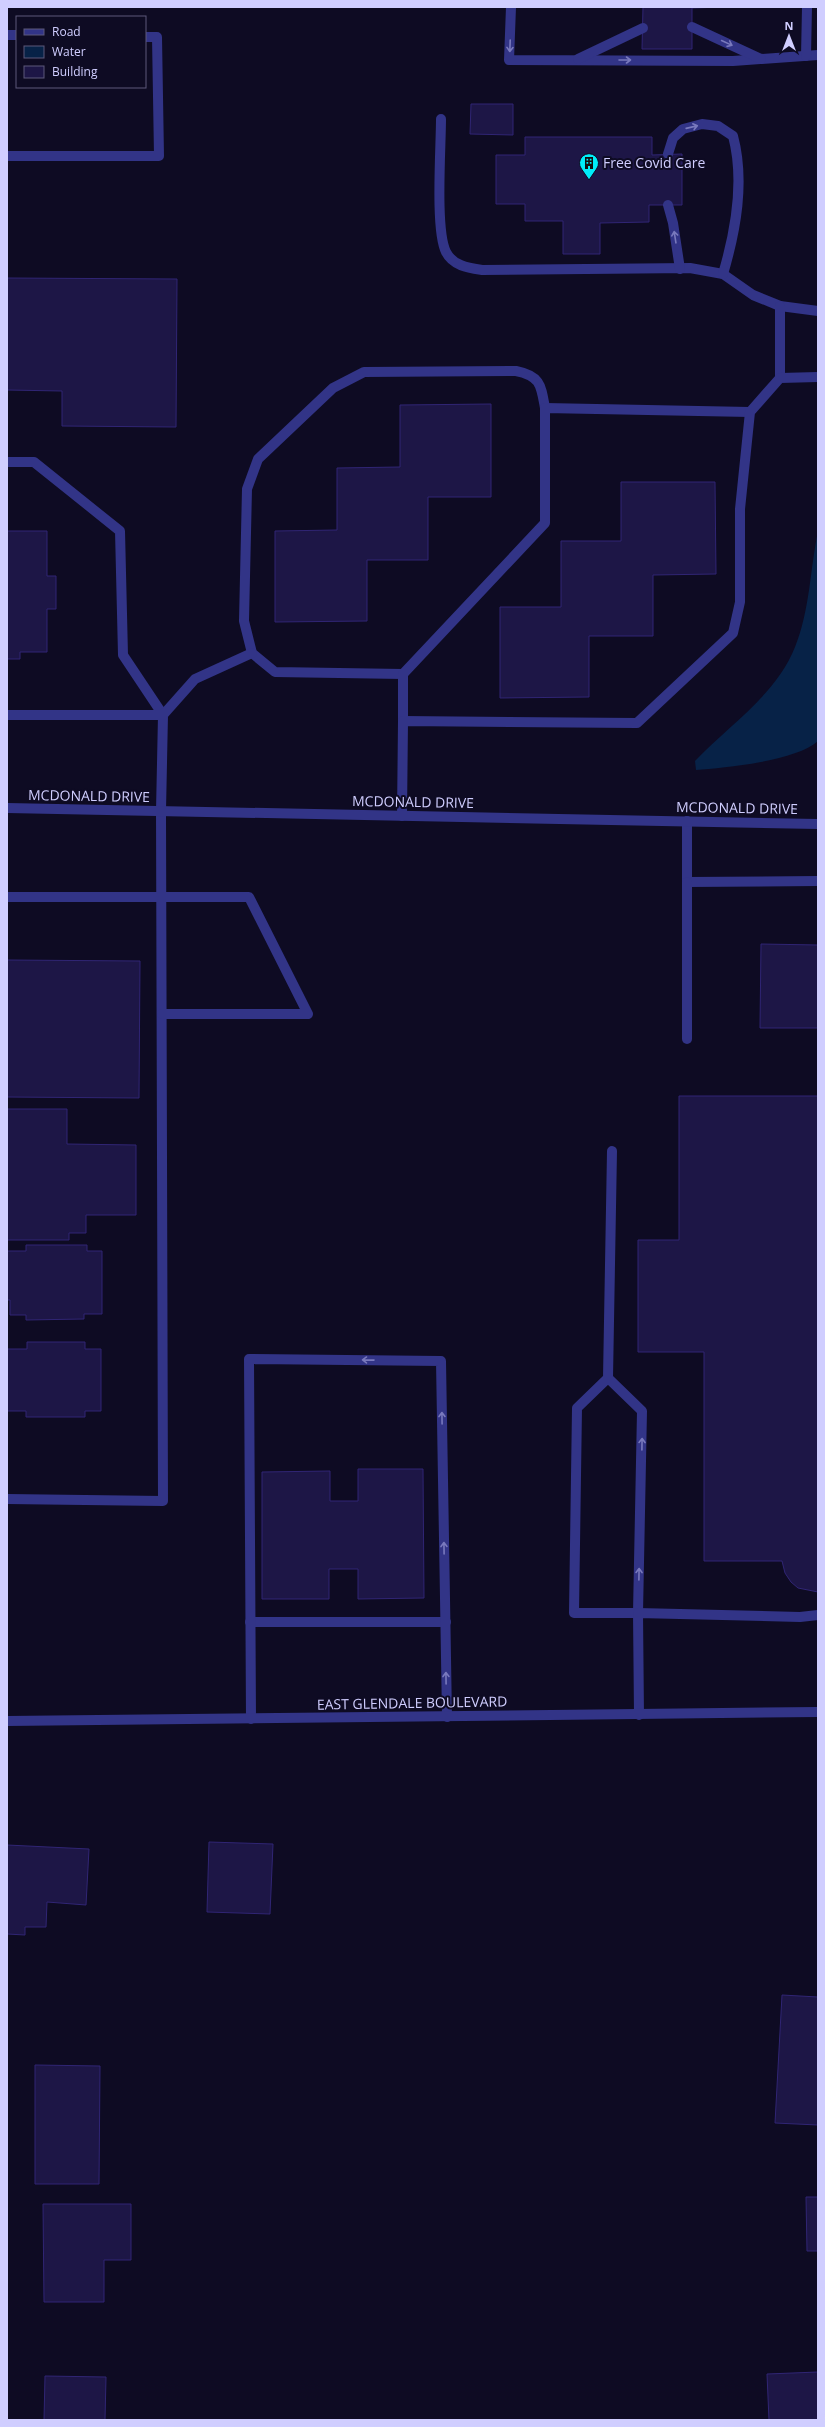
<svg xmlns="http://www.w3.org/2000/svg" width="825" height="2427" viewBox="0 0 825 2427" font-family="'Open Sans',sans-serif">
  <rect width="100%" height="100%" fill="#0e0b23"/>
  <path fill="#072247" d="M818,531v210c-22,20 -93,27 -122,29l-1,-9c34,-36 81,-66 100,-114 15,-37 15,-78 23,-116z"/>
  <g fill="#1d1646" stroke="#302574">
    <path d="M643,7h80l-31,1v41h-50z"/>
    <path d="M471,104h42v31l-43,-1z"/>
    <path d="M525,137h127v18l30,-1v51h-33v17l-49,1v31h-37v-33h-38v-17h-29v-49h29z"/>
    <path d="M7,278l170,1 -1,148 -114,-1v-35l-55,-1z"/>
    <path d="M491,404v93h-63v63h-61v61l-92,1v-91l62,-1v-62l63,-1v-62z"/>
    <path d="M621,482h94l1,92 -63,1v61h-64v61l-89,1v-91h61v-66h60z"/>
    <path d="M7,531h40v45h9v33h-9v43h-27v7h-13z"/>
    <path d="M761,944l57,1v83h-58z"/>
    <path d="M7,960l133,1 -1,137 -132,-1z"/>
    <path d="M679,1096h139v496l-20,-4 -7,-6 -6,-9 -3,-12h-78v-209h-66v-112h41z"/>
    <path d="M7,1109h60v35l69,1v70h-50v18h-17v7h-62z"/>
    <path d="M26,1245h61v6h15v63h-18v5l-58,1v-5h-16v-15h-3v-49h19z"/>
    <path d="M27,1342h58v7h16v62h-16v6h-59v-6h-19v-62h20z"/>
    <path d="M358,1469h65l1,129 -66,1v-30h-29v30h-67v-127l68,-1v30h28z"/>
    <path d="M209,1842l64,2 -3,70 -63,-2z"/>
    <path d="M7,1845l82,4 -3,56 -39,-3 -1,25h-21v8l-18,-1z"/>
    <path d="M782,1995l36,2v128l-43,-2z"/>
    <path d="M35,2065l65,1 -1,118h-64z"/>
    <path d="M806,2197h12v54h-11z"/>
    <path d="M43,2204h88v56h-27v42h-60z"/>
    <path d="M818,2372v48h-49l-2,-46z"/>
    <path d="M45,2376l61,1 -1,43h-61z"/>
  </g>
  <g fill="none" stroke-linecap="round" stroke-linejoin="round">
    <g stroke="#323487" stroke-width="10">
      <path d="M511,7l-2,53 224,1 85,-6"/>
      <path d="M692,27l69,32"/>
      <path d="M7,35h10"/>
      <path d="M806,56l1,-49"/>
      <path d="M578,59l65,-31"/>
      <path d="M441,119c0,29 -6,111 5,133 7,14 23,16 36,18l208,-2 33,6 30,21 27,11 38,5"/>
      <path d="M668,154l5,-16 10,-9 19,-5 16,2 15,10c12,45 3,94 -10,138"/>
      <path d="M7,156h152l-2,-119h-12"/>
      <path d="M668,205l5,18 7,46"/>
      <path d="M780,306v72"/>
      <path d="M7,462h27l86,69 3,124 40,60 -2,96 2,690 -156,-2"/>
      <path d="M403,674l-128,-2 -23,-19 -8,-32 3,-132 11,-30 75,-71 31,-16 152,-1c25,5 25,15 29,37"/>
      <path d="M7,715h156l32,-36 57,-26"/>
      <path d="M403,721v-47l142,-151v-115l205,4"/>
      <path d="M402,816l1,-95 234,2 96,-90 7,-31v-93l10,-97 30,-34 38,-1"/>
      <path d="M687,821v61l131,-1"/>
      <path d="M7,897h242l59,117h-146"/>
      <path d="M687,1039v-157"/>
      <path d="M608,1378l34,33 -4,202h-64l3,-205 31,-30 4,-227"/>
      <path d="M250,1622h196"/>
      <path d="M639,1715l-1,-102 162,4 18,-2"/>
      <path d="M251,1719l-2,-360 192,2 6,356"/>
    </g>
    <path stroke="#323487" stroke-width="10" d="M7,808l811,16"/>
    <path stroke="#323487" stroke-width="10" d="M7,1721l811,-9"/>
  </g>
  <defs><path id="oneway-shaft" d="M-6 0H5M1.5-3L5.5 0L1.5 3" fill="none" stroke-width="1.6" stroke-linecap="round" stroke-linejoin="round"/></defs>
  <g stroke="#7979bd">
    <use href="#oneway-shaft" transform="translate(727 43) rotate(25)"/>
    <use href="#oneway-shaft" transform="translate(510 46) rotate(92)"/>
    <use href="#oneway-shaft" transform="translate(625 60)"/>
    <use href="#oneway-shaft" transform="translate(692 127) rotate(-13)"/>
    <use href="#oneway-shaft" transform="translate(675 237) rotate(-99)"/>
    <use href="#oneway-shaft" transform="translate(368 1360) rotate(-179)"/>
    <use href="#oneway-shaft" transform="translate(442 1418) rotate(-91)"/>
    <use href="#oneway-shaft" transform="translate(642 1444) rotate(-89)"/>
    <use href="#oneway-shaft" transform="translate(444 1548) rotate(-91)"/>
    <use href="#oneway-shaft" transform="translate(639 1574) rotate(-89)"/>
    <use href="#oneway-shaft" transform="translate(446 1678) rotate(-91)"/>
  </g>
  <defs>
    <g id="building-pin" transform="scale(1)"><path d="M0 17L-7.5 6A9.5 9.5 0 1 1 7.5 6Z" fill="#00eef9" stroke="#0e0b23"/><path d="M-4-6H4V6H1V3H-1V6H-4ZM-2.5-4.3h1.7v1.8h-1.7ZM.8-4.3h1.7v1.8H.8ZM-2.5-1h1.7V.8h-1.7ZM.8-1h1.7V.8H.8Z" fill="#111"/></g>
  </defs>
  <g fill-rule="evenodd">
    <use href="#building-pin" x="589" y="163"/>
  </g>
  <g text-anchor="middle" stroke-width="4" stroke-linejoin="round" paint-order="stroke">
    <g font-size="14" fill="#d0ceff" stroke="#0e0b23" text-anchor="start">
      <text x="603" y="168">Free Covid Care</text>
    </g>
    <g font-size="14" fill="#d0ceff" stroke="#0e0b23">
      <text transform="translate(89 796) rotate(1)" y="5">MCDONALD DRIVE</text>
      <text transform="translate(413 802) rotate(1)" y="5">MCDONALD DRIVE</text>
      <text transform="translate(737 808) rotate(1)" y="5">MCDONALD DRIVE</text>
      <text transform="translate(412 1703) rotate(-1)" y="5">EAST GLENDALE BOULEVARD</text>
    </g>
  </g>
  <rect width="825" height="2427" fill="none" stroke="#d0ceff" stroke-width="16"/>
  <rect x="16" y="16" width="130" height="72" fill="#0e0b23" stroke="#5c597b"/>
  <rect x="24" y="29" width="20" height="6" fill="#323487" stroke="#5c597b"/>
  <text x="52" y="36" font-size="12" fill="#d0ceff">Road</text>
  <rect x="24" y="46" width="20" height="12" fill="#072247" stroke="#5c597b"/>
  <text x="52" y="56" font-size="12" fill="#d0ceff">Water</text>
  <rect x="24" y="66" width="20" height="12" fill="#1d1646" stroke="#5c597b"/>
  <text x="52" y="76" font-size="12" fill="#d0ceff">Building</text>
  <g transform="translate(789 36)" stroke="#0e0b23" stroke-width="3" paint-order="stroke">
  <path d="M0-3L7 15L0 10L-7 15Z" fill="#d0ceff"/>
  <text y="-6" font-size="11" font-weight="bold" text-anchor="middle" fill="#d0ceff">N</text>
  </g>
</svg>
